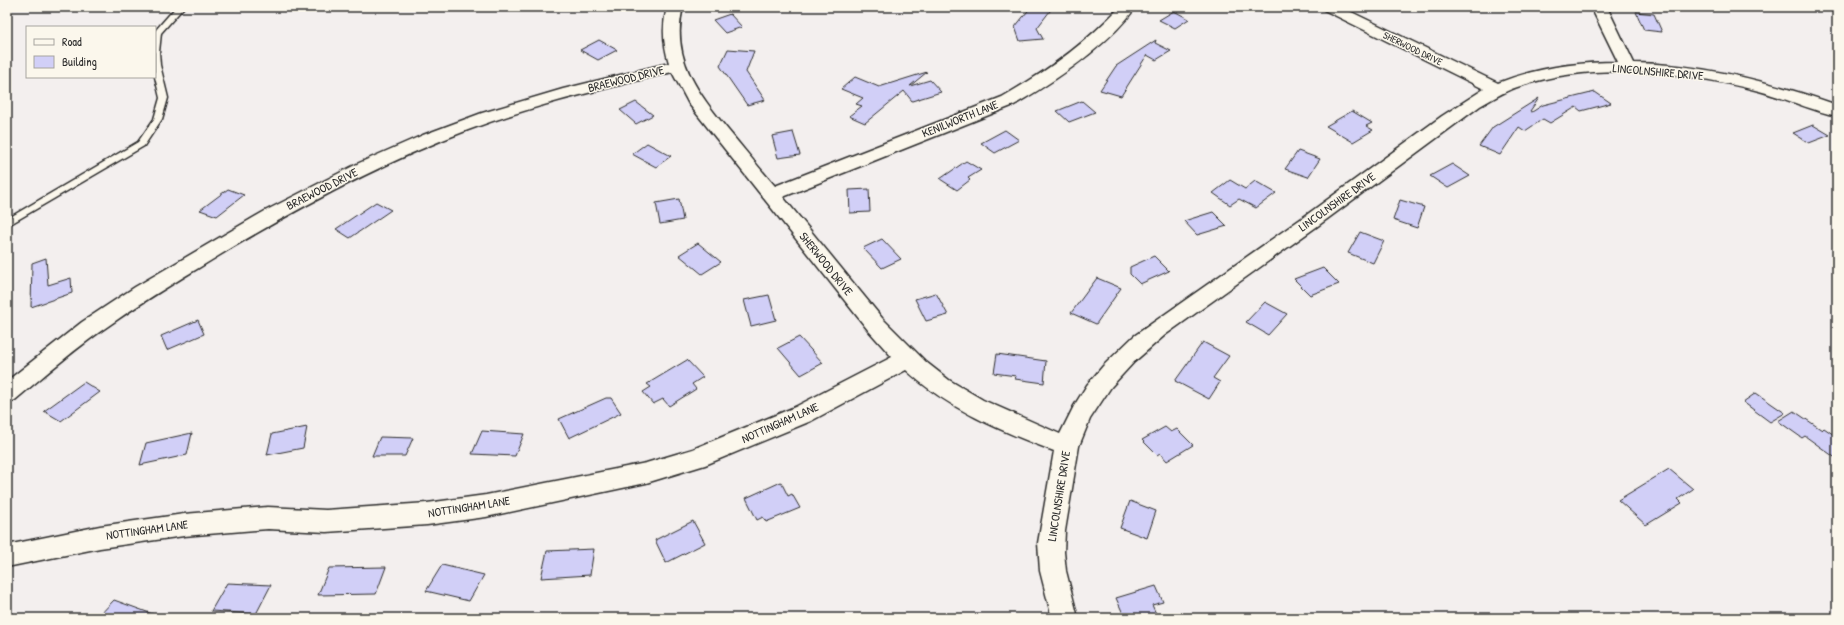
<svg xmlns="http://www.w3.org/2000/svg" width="1844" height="625" viewBox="0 0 1844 625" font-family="'Patrick Hand',sans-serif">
  <rect width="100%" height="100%" fill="#f3efee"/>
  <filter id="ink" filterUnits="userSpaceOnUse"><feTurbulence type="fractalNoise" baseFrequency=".025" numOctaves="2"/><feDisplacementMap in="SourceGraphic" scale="8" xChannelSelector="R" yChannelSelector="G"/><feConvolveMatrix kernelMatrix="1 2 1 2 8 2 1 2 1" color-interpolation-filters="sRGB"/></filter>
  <g filter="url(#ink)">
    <g fill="#d1cff7" stroke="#2b2b2b">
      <path d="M1031,7h22l-16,21 6,11 -23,2 -5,-14z"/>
      <path d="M1174,11l15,8 -14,9 -16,-8z"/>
      <path d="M1636,12l18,2 8,18 -18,-2z"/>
      <path d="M730,14l12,13 -17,6 -12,-13z"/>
      <path d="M599,40l18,10 -19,10 -18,-10z"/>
      <path d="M1156,40l-1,3 16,8 -15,9 -9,-5 -26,41 -21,-6 16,-24z"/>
      <path d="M728,49l26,2 -8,21 19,28 -18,5 -27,-39z"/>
      <path d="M927,72l-17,14 20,-6 11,12 -29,9 -8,-10 -39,32 -16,-7 13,-10 -6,-2 7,-6 -22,-9 14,-12 24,10z"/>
      <path d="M1595,92l16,11 -30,8 -5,-4 -26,16 -7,-4 -18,12 -6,-4 -19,28 -21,-9 14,-19 46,-29 -9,13 2,1 11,-7z"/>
      <path d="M1082,101l13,11 -26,10 -12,-11z"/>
      <path d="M636,102l17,13 -17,9 -16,-14z"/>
      <path d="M1352,111l20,12 -6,3 7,4 -20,12 -27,-16z"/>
      <path d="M1813,125l17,10 -21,8 -16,-10z"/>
      <path d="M1005,130l14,10 -24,13 -14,-10z"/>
      <path d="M793,132l7,23 -22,3 -6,-22z"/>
      <path d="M647,143l24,13 -15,11 -24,-13z"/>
      <path d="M1298,151l22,8 -12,18 -23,-8z"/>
      <path d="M966,161l15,9 -13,8 2,2 -13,10 -17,-11z"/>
      <path d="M1452,164l18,12 -22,12 -18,-12z"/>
      <path d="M1230,180l15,9 10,-8 21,12 -20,15 -17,-9 -9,6 -17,-12z"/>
      <path d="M228,189l16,6 -27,21 -17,-6z"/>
      <path d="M869,189l1,23 -20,1 -1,-23z"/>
      <path d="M679,199l4,21 -23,4 -4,-21z"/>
      <path d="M1400,200l24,7 -7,21 -24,-8z"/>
      <path d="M376,202l15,8 -41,28 -14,-9z"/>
      <path d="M1213,212l14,14 -30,9 -13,-14z"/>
      <path d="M1360,232l24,9 -11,22 -25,-10z"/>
      <path d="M882,239l19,20 -19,9 -19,-20z"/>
      <path d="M698,243l23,19 -19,12 -23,-19z"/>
      <path d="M1154,256l15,15 -29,13 -10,-10v-7z"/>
      <path d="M46,258l2,27 23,-7 1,15 -41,14 1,-44z"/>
      <path d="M1323,268l16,16 -29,11 -16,-16z"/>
      <path d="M1097,278l24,10 -25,36 -25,-11z"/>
      <path d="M936,293l12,22 -22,6 -11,-22z"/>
      <path d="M769,295l7,25 -25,6 -7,-26z"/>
      <path d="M1265,302l22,12 -19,21 -22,-13z"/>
      <path d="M198,320l6,14 -37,16 -6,-14z"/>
      <path d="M799,337l24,26 -22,12 -23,-27z"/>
      <path d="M1203,342l26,14 -16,22 7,4 -11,17 -34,-18z"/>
      <path d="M997,354l49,7 -2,22 -29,-4 1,-3 -22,-3z"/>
      <path d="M687,360l16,17 -11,7 4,5 -27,17 -6,-7 -10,5 -10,-12 8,-5 -4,-3z"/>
      <path d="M84,382l16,10 -39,29 -17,-10z"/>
      <path d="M1756,393l29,20 -15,9 -27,-20z"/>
      <path d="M606,398h5l10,15 -52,25 -10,-19z"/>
      <path d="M1794,411l28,19 2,-2 13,9v22l-32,-23 -3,2 -24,-17z"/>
      <path d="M307,427l-4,21 -36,7 5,-21z"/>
      <path d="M1165,427l6,5 6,-3 16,16 -26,16 -7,-8 -3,2 -15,-15z"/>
      <path d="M482,431l42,3 -9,22 -43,-2z"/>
      <path d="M192,433l-5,22 -47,10 6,-22z"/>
      <path d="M380,437l33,1 -8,18h-33z"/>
      <path d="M1669,469l24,20 -15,10 4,4 -36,22 -28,-25z"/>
      <path d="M781,482l7,14 4,-2 8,14 -34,14 -3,-5 -6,3 -11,-22z"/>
      <path d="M1130,501l26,10 -9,27 -27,-10z"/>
      <path d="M693,521l12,22 -39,20 -11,-23z"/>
      <path d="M594,549l-4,26 -49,3 6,-27z"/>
      <path d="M442,565l42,10 -15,26 -43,-10z"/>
      <path d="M386,567l-10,27 -58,1 11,-27z"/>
      <path d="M227,583l44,2 -15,29 -45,-3z"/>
      <path d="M1156,586l7,16 -11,3 6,13h-33l-9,-20z"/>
      <path d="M114,600l44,16v2h-61z"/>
    </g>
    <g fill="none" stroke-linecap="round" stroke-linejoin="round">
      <g stroke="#2b2b2b" stroke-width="3">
        <path id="lane" d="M176,7h8l-23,26 -2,19 1,13 8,33 -6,21 -18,27 -137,80v-7l131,-77 16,-23 6,-21 -5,-21v-46z"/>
      </g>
      <g stroke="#2b2b2b" stroke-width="3">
        <path id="street" d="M667,7h16c-13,51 15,86 45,123 16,19 31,38 47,56l227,-89c44,-25 83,-53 118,-90h16c-28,39 -81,74 -122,98l-231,92 99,121 44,44 23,18 34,20 77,34 14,-28 13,-21 16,-19 31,-30 171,-120 137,-100 42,-27 -160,-79 -3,-3h20l157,76c37,-15 79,-21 120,-21l-27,-55h16l27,56c69,1 138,19 203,42v11c-27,-6 -52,-18 -78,-25 -73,-19 -163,-30 -235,-6 -16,4 -30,13 -44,21l-161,119 -154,110 -31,27 -23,25 -21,32 -11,27 -14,85 -1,21 2,19 12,47h-26l-12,-47 -2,-28 16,-92c-53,-20 -106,-42 -148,-81l-95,51 -106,44 -59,18 -160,34 -59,8 -101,7 -58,-3 -84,7 -84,12 -93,19v-22l93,-19 84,-12 84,-7 58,3 101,-7 59,-8 160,-32 47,-14 102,-42 97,-50 -24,-27 -179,-226 -17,-32c-69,17 -138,33 -204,58 -84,32 -163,74 -240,120 -39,24 -79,47 -117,74 -34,23 -65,50 -96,76l-8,3v-22l75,-59 53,-35 130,-76 94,-48 64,-28 59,-22 81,-24 106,-26c-6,-19 -7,-37 -2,-56z"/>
      </g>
      <use href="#lane" fill="#fbf7ec" fill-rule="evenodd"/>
      <use href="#street" fill="#fbf7ec" fill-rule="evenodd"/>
    </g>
  </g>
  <g text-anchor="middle" stroke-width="3" stroke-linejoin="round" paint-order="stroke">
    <g font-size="10" fill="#2b2b2b" stroke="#fbf7ec">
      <text transform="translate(1413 48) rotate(26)" y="4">SHERWOOD DRIVE</text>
    </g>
    <g font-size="12" fill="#2b2b2b" stroke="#fbf7ec">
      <text transform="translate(1658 72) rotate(5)" y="4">LINCOLNSHIRE DRIVE</text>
      <text transform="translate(626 79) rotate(-14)" y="4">BRAEWOOD DRIVE</text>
      <text transform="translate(960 119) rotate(-22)" y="4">KENILWORTH LANE</text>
      <text transform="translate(322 189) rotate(-27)" y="4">BRAEWOOD DRIVE</text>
      <text transform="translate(1337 202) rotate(-36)" y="4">LINCOLNSHIRE DRIVE</text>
      <text transform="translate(826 264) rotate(51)" y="4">SHERWOOD DRIVE</text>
      <text transform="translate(780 423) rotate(-24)" y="4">NOTTINGHAM LANE</text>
      <text transform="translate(1059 496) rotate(-81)" y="4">LINCOLNSHIRE DRIVE</text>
      <text transform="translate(469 507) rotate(-9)" y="4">NOTTINGHAM LANE</text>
      <text transform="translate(147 530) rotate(-8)" y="4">NOTTINGHAM LANE</text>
    </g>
  </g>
  <rect width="1844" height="625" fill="none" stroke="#fbf7ec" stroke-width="24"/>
  <rect x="12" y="12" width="1820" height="601" fill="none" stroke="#2b2b2b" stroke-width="1.5" filter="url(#ink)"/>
  <rect x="26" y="26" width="130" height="52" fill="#fbf7ec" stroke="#a8a59f"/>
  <rect x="34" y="39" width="20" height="6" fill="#fbf7ec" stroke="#a8a59f"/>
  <text x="62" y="46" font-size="12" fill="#2b2b2b">Road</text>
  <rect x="34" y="56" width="20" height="12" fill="#d1cff7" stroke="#a8a59f"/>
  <text x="62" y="66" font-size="12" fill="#2b2b2b">Building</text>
</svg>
